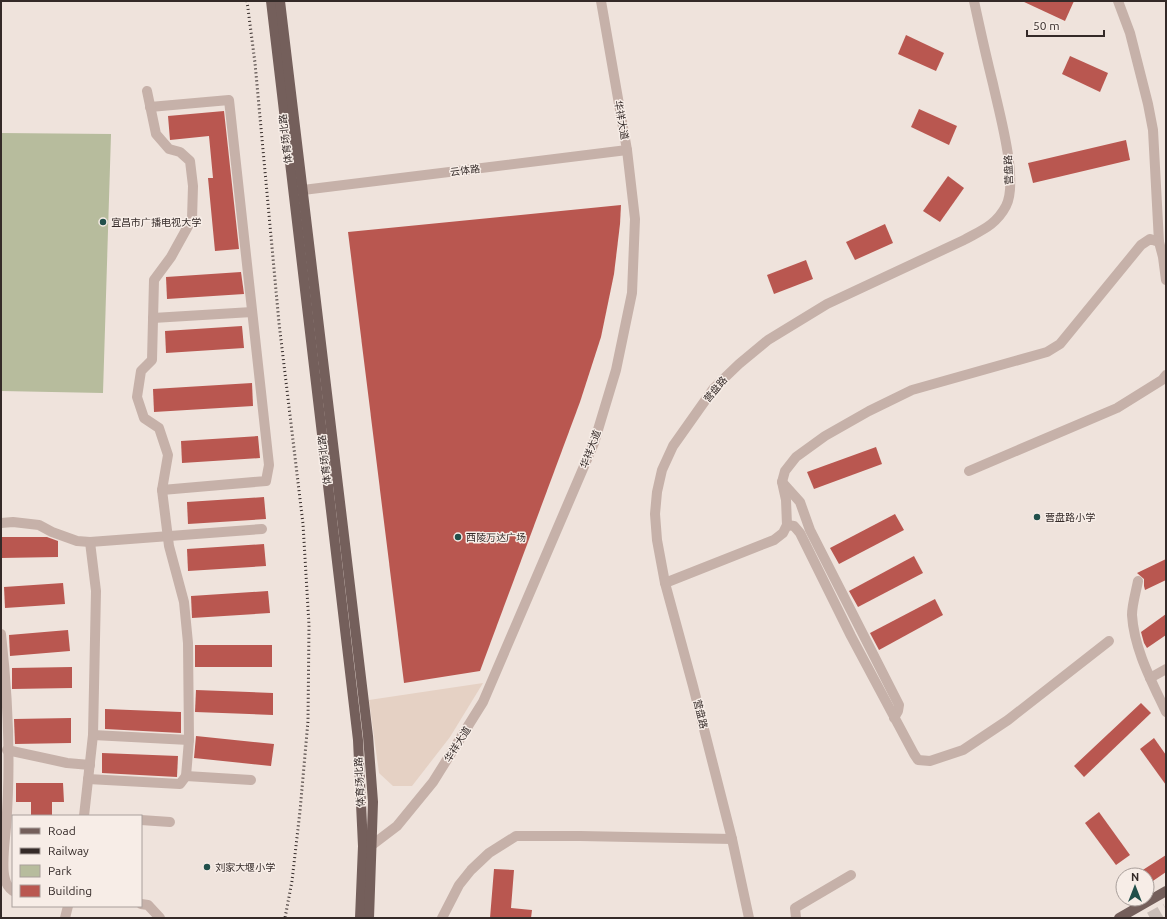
<svg xmlns="http://www.w3.org/2000/svg" width="1167" height="919" viewBox="0 0 1167 919" font-family="Ubuntu,'Noto Sans SC',sans-serif">
  <rect width="100%" height="100%" fill="#efe3dc"/>
  <path fill="#b7bc9d" d="M1,133l110,1 -8,259 -102,-2z"/>
  <path fill="#e5d1c4" d="M483,683l-33,54 -38,49h-19l-14,-13 -10,-73z"/>
  <g fill="#b95750">
    <path d="M1022,1h52l-9,20z"/>
    <path d="M906,35l38,18 -8,18 -38,-17z"/>
    <path d="M1070,56l38,17 -8,19 -38,-18z"/>
    <path d="M919,109l38,17 -8,19 -38,-18z"/>
    <path d="M224,111l15,138 -24,2 -7,-73h5l-4,-42 -39,4 -2,-24z"/>
    <path d="M1126,140l4,20 -97,23 -5,-20z"/>
    <path d="M948,176l16,12 -24,34 -17,-11z"/>
    <path d="M621,205l-1,19 -6,50 -13,63 -21,65 -100,269 -76,12 -56,-451z"/>
    <path d="M885,224l8,19 -38,17 -9,-18z"/>
    <path d="M806,260l7,19 -39,15 -7,-19z"/>
    <path d="M241,272l3,22 -77,5 -1,-22z"/>
    <path d="M242,326l2,22 -78,5 -1,-22z"/>
    <path d="M252,383l1,23 -99,6 -1,-23z"/>
    <path d="M258,436l2,22 -78,5 -1,-22z"/>
    <path d="M876,447l6,17 -68,25 -7,-17z"/>
    <path d="M264,497l2,22 -78,5 -1,-22z"/>
    <path d="M895,514l9,16 -65,34 -9,-16z"/>
    <path d="M1,537h46l11,4v16l-57,1z"/>
    <path d="M264,544l2,22 -78,5 -1,-22z"/>
    <path d="M914,556l9,17 -65,34 -9,-16z"/>
    <path d="M1166,559v21l-21,10 -1,-4v-7l-7,-6z"/>
    <path d="M63,583l2,21 -60,4 -1,-21z"/>
    <path d="M268,591l2,22 -78,5 -1,-22z"/>
    <path d="M935,599l8,16 -64,35 -9,-17z"/>
    <path d="M1166,614v21l-19,13 -3,-5 -3,-11z"/>
    <path d="M68,630l2,21 -60,5 -1,-21z"/>
    <rect x="195" y="645" width="77" height="22"/>
    <path d="M72,667v21l-60,1v-21z"/>
    <path d="M196,690l77,3v22l-78,-3z"/>
    <path d="M1141,703l10,10 -67,64 -10,-11z"/>
    <path d="M105,709l76,3v21l-76,-4z"/>
    <path d="M71,718v25l-56,1 -1,-25z"/>
    <path d="M196,736l78,8 -3,22 -77,-8z"/>
    <path d="M1154,738l12,17v30l-26,-36z"/>
    <path d="M102,753l76,3 -1,21 -75,-4z"/>
    <path d="M16,783h47l1,19h-12v13h-21v-13h-15z"/>
    <path d="M1099,812l31,43 -14,10 -31,-42z"/>
    <path d="M1166,855v17l-19,13v-10h-12z"/>
    <path d="M494,869l20,1 -3,38 21,2 -1,8h-41z"/>
  </g>
  <g fill="none" stroke-linecap="round" stroke-linejoin="round">
    <path stroke="#cabeb8" stroke-width="12" stroke-dasharray="12 6" stroke-linecap="butt" d="M1150,918l16,-9"/>
    <g stroke="#c6b1a9" stroke-width="10">
      <path d="M1118,1l12,32 18,71 5,26 6,112"/>
      <path d="M150,107l79,-7 40,365 -3,16 -104,9"/>
      <path d="M303,190l324,-40"/>
      <path d="M153,318l99,-6"/>
      <path d="M969,471l148,-63 45,-28 4,-5"/>
      <path d="M782,482l18,20 10,28 89,175 -1,6 -4,7"/>
      <path d="M1,523l12,-1 26,3 13,7 25,9 13,1 172,-13"/>
      <path d="M787,525l7,1 6,7 51,103 63,118 4,6 12,1 33,-11 45,-30 101,-79"/>
      <path d="M1138,581c-2,11 -6,23 -6,34 2,34 20,67 34,97"/>
      <path d="M665,583l109,-43 9,-7 4,-8 -1,-25 -4,-18 3,-11 11,-14 29,-21 44,-25 43,-21 135,-38 13,-8 81,-99 9,-6 9,3 4,15 3,23"/>
      <path d="M1,634c7,63 10,130 5,193 -1,13 -5,40 -1,52 1,5 4,9 8,12"/>
      <path d="M1150,678l16,-9"/>
      <path d="M93,735l96,5"/>
      <path d="M7,750l60,13 23,2"/>
      <path d="M186,776l65,4"/>
      <path d="M88,779l92,5 6,-8 3,-36 -1,-97 -4,-41 -15,-56 -7,-56 6,-35 -9,-27 -15,-10 -7,-21 4,-26 11,-11 2,-80 17,-23 21,-38 1,-33 -3,-25 -10,-9 -11,-3 -13,-15 -9,-43"/>
      <path d="M84,816l9,-81 3,-144 -6,-49"/>
      <path d="M141,820l29,2"/>
      <path d="M372,845l25,-19 36,-44 50,-80 111,-259 22,-73 16,-77 3,-74 -8,-69 -26,-149"/>
      <path d="M141,904l7,1 12,13"/>
      <path d="M65,918l3,-12"/>
      <path d="M442,918l17,-33 12,-15 18,-17 27,-17h64l152,3"/>
      <path d="M749,918l-17,-79 -39,-153 -28,-103 -8,-43 -2,-26 2,-22 5,-22 11,-24 41,-58 25,-24 29,-24 59,-36 137,-64c18,-10 32,-15 42,-34 13,-25 -7,-94 -13,-122 -7,-28 -13,-55 -19,-83"/>
      <path d="M796,918l-1,-10 56,-33"/>
    </g>
    <g stroke="#745f5b" stroke-width="10">
      <path d="M271,1l87,739 5,106 -3,72"/>
      <path d="M280,1l88,735 5,66 -4,116"/>
      <path d="M1119,918l47,-27"/>
    </g>
    <path stroke="#342a28" stroke-width="3" stroke-dasharray="1 3" stroke-linecap="butt" d="M247,1l8,62 24,260 24,201 6,101 -1,96 -8,90 -8,70 -7,37"/>
  </g>
  <g fill="#22504b" stroke="#f7ede7" stroke-width="1.5">
    <circle cx="103" cy="222" r="4"/>
    <circle cx="1037" cy="517" r="4"/>
    <circle cx="458" cy="537" r="4"/>
    <circle cx="207" cy="867" r="4"/>
  </g>
  <g text-anchor="middle" stroke-width="3" stroke-linejoin="round" paint-order="stroke">
    <g font-size="10" fill="#342a28" stroke="#f7ede7">
      <text transform="translate(622 120) rotate(80)" y="4">华祥大道</text>
      <text transform="translate(285 139) rotate(-97)" y="4">体育场北路</text>
      <text transform="translate(465 170) rotate(-7)" y="4">云体路</text>
      <text transform="translate(1008 170) rotate(-92)" y="4">营盘路</text>
      <text transform="translate(715 389) rotate(-50)" y="4">营盘路</text>
      <text transform="translate(590 449) rotate(-69)" y="4">华祥大道</text>
      <text transform="translate(324 460) rotate(-97)" y="4">体育场北路</text>
      <text transform="translate(701 714) rotate(76)" y="4">营盘路</text>
      <text transform="translate(457 744) rotate(-58)" y="4">华祥大道</text>
      <text transform="translate(359 782) rotate(-93)" y="4">体育场北路</text>
    </g>
    <g font-size="10" fill="#342a28" stroke="#f7ede7" text-anchor="start">
      <text x="111" y="226">宜昌市广播电视大学</text>
      <text x="1045" y="521">营盘路小学</text>
      <text x="466" y="541">西陵万达广场</text>
      <text x="215" y="871">刘家大堰小学</text>
    </g>
  </g>
  <rect width="1167" height="919" fill="none" stroke="#342a28" stroke-width="4"/>
  <rect x="12" y="815" width="130" height="92" fill="#f7ede7" stroke="#a99f9b"/>
  <rect x="20" y="828" width="20" height="6" fill="#745f5b" stroke="#a99f9b"/>
  <text x="48" y="835" font-size="12" fill="#342a28">Road</text>
  <rect x="20" y="848" width="20" height="6" fill="#342a28" stroke="#a99f9b"/>
  <text x="48" y="855" font-size="12" fill="#342a28">Railway</text>
  <rect x="20" y="865" width="20" height="12" fill="#b7bc9d" stroke="#a99f9b"/>
  <text x="48" y="875" font-size="12" fill="#342a28">Park</text>
  <rect x="20" y="885" width="20" height="12" fill="#b95750" stroke="#a99f9b"/>
  <text x="48" y="895" font-size="12" fill="#342a28">Building</text>
  <g transform="translate(1135 887)"><circle r="19" fill="#f7ede7" stroke="#a99f9b"/>
  <path d="M0-3L7 15L0 10L-7 15Z" fill="#22504b"/>
  <text y="-6" font-size="11" font-weight="bold" text-anchor="middle" fill="#342a28">N</text>
  </g>
  <path d="M1027 30v6h77v-6" fill="none" stroke="#342a28" stroke-width="2"/>
  <text x="1033" y="30" font-size="12" fill="#342a28" stroke="#f7ede7" stroke-width="3" paint-order="stroke">50 m</text>
</svg>
